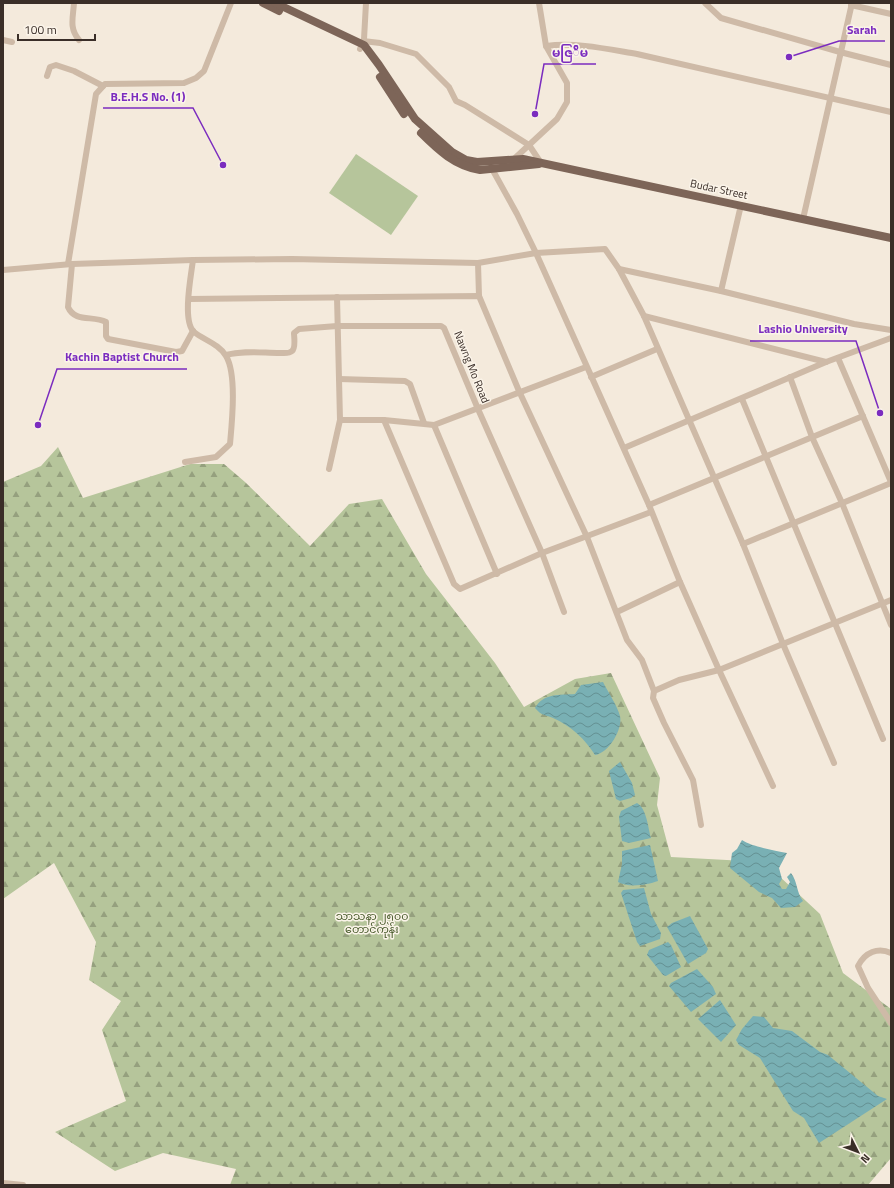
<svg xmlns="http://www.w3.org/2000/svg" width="894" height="1188" viewBox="0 0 894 1188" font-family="'Titillium Web','Noto Sans Myanmar',sans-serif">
  <defs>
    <pattern id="forest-firs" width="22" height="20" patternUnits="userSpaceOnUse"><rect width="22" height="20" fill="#b6c59b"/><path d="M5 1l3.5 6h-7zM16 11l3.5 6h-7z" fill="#95a07e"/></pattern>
    <pattern id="water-waves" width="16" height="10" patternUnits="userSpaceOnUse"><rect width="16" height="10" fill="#79b0b4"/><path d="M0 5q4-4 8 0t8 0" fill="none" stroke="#649092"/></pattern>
  </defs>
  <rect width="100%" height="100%" fill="#f4eadc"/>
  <path fill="#b6c59b" d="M356,154l62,42 -27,39 -62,-42z"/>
  <path fill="url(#forest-firs)" d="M58,447l25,51 107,-34h34l21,18 65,64 39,-42 33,-5 44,75 69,89 29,44 51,-28 36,-6 49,105 -3,27 14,52 93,5 56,52 23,59 48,36v149l-23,27h-638l6,-16 -73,-16 -48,18 -60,-39 71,-31 -24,-71 19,-29 -32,-21 7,-38 -42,-79 -51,36v-417l38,-16z"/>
  <g fill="url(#water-waves)">
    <path d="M603,682c5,10 14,23 17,34 3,13 -11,37 -25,39 -9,-15 -25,-30 -42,-37 -9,-4 -11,-2 -18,-10 8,-15 25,-13 40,-14l6,-9z"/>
    <path d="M620,762l12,21 3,12 -4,3 -11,3 -4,-2 -7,-28z"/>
    <path d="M637,803c10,6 11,25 14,35l-22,5 -7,-2 -3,-24 2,-6z"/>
    <path d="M742,840c10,7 32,10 45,13l-8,15 3,11 -3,5 3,5h4l4,-7 -3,-5 4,-4c7,9 5,19 12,28l-8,6 -14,1 -9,-10 -13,-6 -29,-24 2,-15 5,-4z"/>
    <path d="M650,845l8,36c-11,4 -30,7 -40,1l4,-18v-13z"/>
    <path d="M644,888l7,26 10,19 -1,6 -20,7 -3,-4 -16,-49 2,-3z"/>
    <path d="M690,916l18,33 -2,4 -18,11 -21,-37 5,-4z"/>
    <path d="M668,942l3,3 10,22 -15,9 -3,-1 -16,-20 2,-5z"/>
    <path d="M697,969l16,18 3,7 -25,18 -22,-26 2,-3z"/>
    <path d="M720,1000l16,25 -15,17 -23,-23z"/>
    <path d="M753,1016l11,1 9,11 19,3 28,21 8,3 50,41 9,3 -68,44 -15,-25 -11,-7 -33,-53 -21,-13 -3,-5 6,-11z"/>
  </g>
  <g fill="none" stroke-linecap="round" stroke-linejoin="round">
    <g stroke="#cebaa7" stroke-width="6">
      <path d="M74,3c-1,15 -5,25 5,37"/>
      <path d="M705,3l16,15 119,34 51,13"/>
      <path d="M851,5l40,9"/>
      <path d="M3,40l9,2"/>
      <path d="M363,41l17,2 36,11 33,33 7,14 9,4 64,40 28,-26 10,-17v-19l-21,-37 -7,-43"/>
      <path d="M546,46c30,-4 61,3 91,8l254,58"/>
      <path d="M360,49l4,-10 2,-36"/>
      <path d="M47,76l3,-9 6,-2 18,6 29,15"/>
      <path d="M514,159l15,-14 12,18"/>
      <path d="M491,167l26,47 19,39 113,252 31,77 39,88 54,116"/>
      <path d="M803,219l49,-216"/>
      <path d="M478,263l1,33"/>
      <path d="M68,264l28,-170 9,-10 79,-1 12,-5 8,-7 27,-68"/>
      <path d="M72,264l-4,43c7,16 25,8 38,15v14l2,3 68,13 6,-1 11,-20"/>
      <path d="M619,269l102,22 133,33 37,6"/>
      <path d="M3,270l69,-6 121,-4 99,-1 186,4 58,-10 69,-4 14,20 25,47 99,228 40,100 51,119"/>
      <path d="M721,291l20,-86"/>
      <path d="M189,299l290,-3 40,95 68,146 40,103 15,20 12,31 -1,7 11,25 29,57 8,45"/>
      <path d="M644,316l182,46"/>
      <path d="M226,355c18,-5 36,-2 54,-2 4,0 9,1 12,-2 4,-3 2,-14 2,-18l5,-4 38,-3h104l3,2 34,81 64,144 22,59"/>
      <path d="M838,358l53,124"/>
      <path d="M591,377l66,-28"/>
      <path d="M790,377l22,60 30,66 49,122"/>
      <path d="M339,379l66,2 5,3 14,39"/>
      <path d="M742,399l141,340"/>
      <path d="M340,420h44l50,5 152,-58"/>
      <path d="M384,420l70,164 6,5 82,-36 109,-41"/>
      <path d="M434,425l63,149"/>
      <path d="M624,448l202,-86 65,-24"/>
      <path d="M185,462l31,-5 14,-13c2,-22 7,-70 -4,-88 -7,-12 -22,-16 -32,-24 -12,-11 -3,-56 -1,-72"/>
      <path d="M329,469l11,-49 -3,-123"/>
      <path d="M649,505l214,-89"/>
      <path d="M743,544l148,-61"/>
      <path d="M617,612l63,-30"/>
      <path d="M654,691l25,-11 40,-10 172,-70"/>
      <path d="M891,953c-13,-6 -26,-1 -33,13l10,22 23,35"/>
      <path d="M3,1183l20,2"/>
    </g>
    <g stroke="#7d6558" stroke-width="8">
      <path d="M263,3l16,8"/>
      <path d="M275,3l89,42 15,20 36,54 37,33 14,8 11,2 46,-3 368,79"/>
      <path d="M380,77l24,37"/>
      <path d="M421,133c17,17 34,33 59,37l59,-6"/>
    </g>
  </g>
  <g text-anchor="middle" stroke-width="3" stroke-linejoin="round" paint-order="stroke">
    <g font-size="11" fill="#3a2e28" stroke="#fbf4e9">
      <text transform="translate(719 189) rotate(12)" y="4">Budar Street</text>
      <text transform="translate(472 367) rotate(68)" y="4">Nawng Mo Road</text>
    </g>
    <g font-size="11" fill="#475a2a" stroke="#fbf4e9">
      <text x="372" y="920">သာသနာ ၂၅၀၀<tspan x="372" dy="13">တောင်ကုန်း</tspan></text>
    </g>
  </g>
  <path fill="none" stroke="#7b2cbf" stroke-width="1.5" d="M789 57L839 41H885M535 114L544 64H596M223 165L193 108H103M880 413L856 341H750M38 425L57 369H187"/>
  <g fill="#7b2cbf" stroke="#fbf4e9" stroke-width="1.5">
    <circle cx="789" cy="57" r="4"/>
    <circle cx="535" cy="114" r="4"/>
    <circle cx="223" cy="165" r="4"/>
    <circle cx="880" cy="413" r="4"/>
    <circle cx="38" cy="425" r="4"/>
  </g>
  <g font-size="12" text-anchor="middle" font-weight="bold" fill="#7b2cbf" stroke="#fbf4e9" stroke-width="3" stroke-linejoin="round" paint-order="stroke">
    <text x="862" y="34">Sarah</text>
    <text x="570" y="57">မဇြ်ိမ</text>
    <text x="148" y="101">B.E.H.S No. (1)</text>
    <text x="803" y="333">Lashio University</text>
    <text x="122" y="361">Kachin Baptist Church</text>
  </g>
  <rect width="894" height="1188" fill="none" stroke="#3a2e28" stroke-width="8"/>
  <g transform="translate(858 1152) rotate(132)" stroke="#fbf4e9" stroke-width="3" paint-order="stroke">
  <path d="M0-3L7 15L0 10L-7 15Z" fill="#3a2e28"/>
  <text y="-6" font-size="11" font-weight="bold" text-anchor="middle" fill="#3a2e28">N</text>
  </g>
  <path d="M18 34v6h77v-6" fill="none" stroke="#3a2e28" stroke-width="2"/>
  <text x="24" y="34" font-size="12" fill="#3a2e28" stroke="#fbf4e9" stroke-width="3" paint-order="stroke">100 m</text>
</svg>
